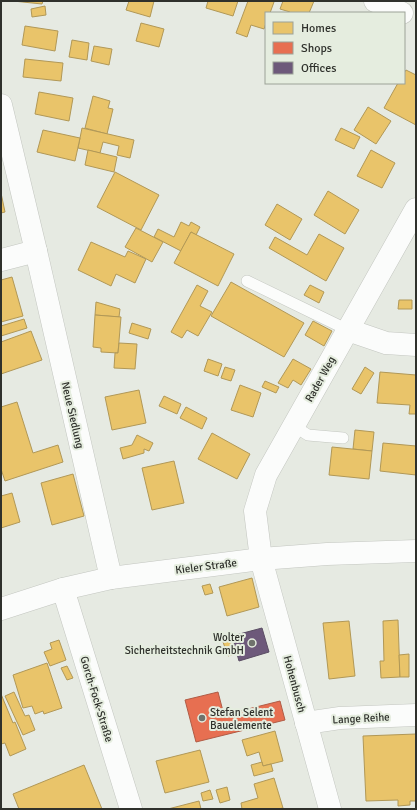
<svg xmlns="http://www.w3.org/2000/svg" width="417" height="810" viewBox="0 0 417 810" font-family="Signika,sans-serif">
  <rect width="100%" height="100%" fill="#e6eae2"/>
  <g fill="#e9c46a" stroke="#b19857">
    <path d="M13,1h30l-1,3z"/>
    <path d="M129,1h25l-4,16 -24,-7z"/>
    <path d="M208,1h30l-5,15 -27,-8z"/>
    <path d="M248,1h23l3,1 -4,11h-4v10l-2,6 -13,-4 -4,12 -11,-4z"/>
    <path d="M283,1h31l-5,12h-19v-1l-10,-3z"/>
    <path d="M45,6l1,9 -14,2 -1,-8z"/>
    <path d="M141,23l23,6 -5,18 -23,-6z"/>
    <path d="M25,26l33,5 -3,20 -33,-6z"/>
    <path d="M72,40l17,3 -2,17 -18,-3z"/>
    <path d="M94,46l18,3 -3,16 -18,-4z"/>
    <path d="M25,59l38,4 -2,18 -38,-4z"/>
    <path d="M406,70l10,5v50l-32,-17 14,-25h6v-10z"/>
    <path d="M39,92l34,6 -4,23 -34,-7z"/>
    <path d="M93,96l17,5 -2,7 5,1 -6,25 -22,-6z"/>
    <path d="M368,107l23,14 -15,23 -22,-14z"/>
    <path d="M82,128l52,12 -4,18 -13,-3 2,-9 -16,-4 -3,11 -22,-5z"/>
    <path d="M341,128l19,9 -6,12 -19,-9z"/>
    <path d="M43,130l37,8 -5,23 -38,-9z"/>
    <path d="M88,150l29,7 -3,15 -29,-7z"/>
    <path d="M371,150l24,13 -13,25 -25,-12z"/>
    <path d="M115,172l44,23 -18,35 -44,-23z"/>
    <path d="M328,191l31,19 -14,24 -31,-19z"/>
    <path d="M1,193l4,19 -4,1z"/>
    <path d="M277,204l25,15 -12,21 -25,-15z"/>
    <path d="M181,222l8,4 2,-4 9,5 -4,8 -5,-3 -10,19 -27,-14 4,-8 16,8z"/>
    <path d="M136,228l27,14 -11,20 -27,-15z"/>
    <path d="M191,232l43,22 -16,32 -44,-23z"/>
    <path d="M319,234l25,14 -18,33 -57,-33 6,-11 32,18z"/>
    <path d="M91,242l34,15 3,-6 18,8 -11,24 -19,-9 -5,12 -33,-16z"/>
    <path d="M12,277l11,39 -22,6v-42z"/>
    <path d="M231,282l73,41 -20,34 -73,-41z"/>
    <path d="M197,285l11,6 -8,15 12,6 -14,24 -11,-6 -5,8 -11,-6z"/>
    <path d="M310,285l14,7 -5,11 -15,-8z"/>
    <path d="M399,300h13v9h-14z"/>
    <path d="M96,302l24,7 -1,8 -24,-2z"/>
    <path d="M95,315l26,2 -3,36 -17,-1v-4l-8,-1z"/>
    <path d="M24,319l3,9 -26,8v-10z"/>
    <path d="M313,321l19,10 -8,15 -19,-11z"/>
    <path d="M132,323l19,6 -3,10 -19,-6z"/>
    <path d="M31,331l11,29 -41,14v-32z"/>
    <path d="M119,343l18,1 -2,25 -21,-1 1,-15h3z"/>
    <path d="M208,359l14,5 -4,12 -14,-5z"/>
    <path d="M293,359l18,10 -10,16 -8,-5 -5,8 -10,-5z"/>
    <path d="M225,367l10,3 -4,11 -10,-3z"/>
    <path d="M365,367l9,6 -13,21 -9,-5z"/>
    <path d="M380,372l36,3v39h-7l1,-9 -33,-2z"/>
    <path d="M265,381l14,6 -3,6 -14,-6z"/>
    <path d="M240,385l21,8 -8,24 -22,-7z"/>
    <path d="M139,390l7,33 -34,7 -7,-33z"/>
    <path d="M164,396l17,8 -4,10 -18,-8z"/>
    <path d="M17,402l16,51 25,-8 5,17 -58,19 -4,-12v-62z"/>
    <path d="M186,407l21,11 -5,11 -22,-11z"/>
    <path d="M355,430l19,2 -2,19 -19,-2z"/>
    <path d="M212,433l38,21 -13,25 -39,-20z"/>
    <path d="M137,435l16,8 -4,8 -5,-2v4l-21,6 -3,-11 12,-3z"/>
    <path d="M383,443l33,3v29l-36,-4z"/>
    <path d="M332,447l40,4 -3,28 -40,-4z"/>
    <path d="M174,461l10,42 -32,7 -10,-42z"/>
    <path d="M73,474l11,42 -32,9 -11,-42z"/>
    <path d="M12,493l8,29 -19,6v-32z"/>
    <path d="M252,578l7,29 -32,9 -8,-29z"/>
    <path d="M210,584l3,9 -8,2 -3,-9z"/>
    <path d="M398,620l2,57 -19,1 -1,-17h4l-1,-40z"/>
    <path d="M349,621l6,55 -26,3 -6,-56z"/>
    <path d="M59,640l7,20 -16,6 -6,-14 8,-3 -2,-6z"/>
    <path d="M230,640l4,14 -6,2 -5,-14z"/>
    <path d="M409,654v23h-9l-1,-22z"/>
    <path d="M47,663l15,45 -18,6 -1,-3 -8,3 -3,-8 -9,2 -10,-33z"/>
    <path d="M67,666l6,12 -6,2 -6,-12z"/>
    <path d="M14,692l11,24 4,-1 6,15 -12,5 -18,-39z"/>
    <path d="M1,694l12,29 2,-1 11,27 -16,7 -5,-13 -4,1z"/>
    <path d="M275,731l8,30 -20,5 -4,-14 -12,4 -5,-16z"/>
    <path d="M416,734v67h-6v4l-12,1v-6l-32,1 -3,-65z"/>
    <path d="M200,750l9,32 -44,11 -9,-32z"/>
    <path d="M262,762l1,4 8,-2 2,7 -19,5 -3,-11z"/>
    <path d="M84,765l18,44h-83l-6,-15z"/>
    <path d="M274,778l9,30 -5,1h-36l-1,-6 17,-5 -4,-14z"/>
    <path d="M227,787l3,13 -10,3 -4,-13z"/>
    <path d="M210,790l3,9 -10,2 -2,-8z"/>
    <path d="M199,801l2,8h-33z"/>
  </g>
  <path fill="#e76f51" stroke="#b05c46" d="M218,692l6,23 56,-14 5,19 -89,22 -11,-42z"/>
  <path fill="#6d597a" stroke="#5a4d63" d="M262,628l7,24 -30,9 -7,-25z"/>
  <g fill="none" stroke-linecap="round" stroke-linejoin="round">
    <g stroke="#c3c6c0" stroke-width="12">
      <g id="service">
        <path d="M247,281l101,49"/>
        <path d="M294,426l14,9 35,3"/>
      </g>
    </g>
    <g stroke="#c3c6c0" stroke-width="23">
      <g id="minor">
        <path d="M375,1l27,12"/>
        <path d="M1,105l35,146 75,327"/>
        <path d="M1,260l35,-9"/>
        <path d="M348,330l38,13 30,2"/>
        <path d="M63,589l68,220"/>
        <path d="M306,723l34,-5 76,-3"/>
        <path d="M330,809l-69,-250 -6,-48 11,-36 150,-266"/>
      </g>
    </g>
    <g stroke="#c3c6c0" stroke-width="23">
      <path id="secondary" d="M1,609l62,-20 48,-11 150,-19 66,-5 89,-3"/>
    </g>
    <use href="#service" stroke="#fbfcfb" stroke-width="11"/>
    <use href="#minor" stroke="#fbfcfb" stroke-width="22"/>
    <use href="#secondary" stroke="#fbfcfb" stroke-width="22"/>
  </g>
  <g fill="#6f726c" stroke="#e5eddf" stroke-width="1.5">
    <circle cx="252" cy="643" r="4"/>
    <circle cx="202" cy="718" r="4"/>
  </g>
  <g text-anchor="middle" stroke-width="4" stroke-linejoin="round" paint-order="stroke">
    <g font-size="11" fill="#2f312c" stroke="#e5eddf">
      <text transform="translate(320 379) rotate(-61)" y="4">Rader Weg</text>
      <text transform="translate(73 415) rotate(77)" y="4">Neue Siedlung</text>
      <text transform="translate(206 566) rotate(-7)" y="4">Kieler Straße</text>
      <text transform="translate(295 684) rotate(75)" y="4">Hohenbusch</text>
      <text transform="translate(97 699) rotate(73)" y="4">Gorch-Fock-Straße</text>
      <text transform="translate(361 718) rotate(-3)" y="4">Lange Reihe</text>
    </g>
    <g font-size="11" fill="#2f312c" stroke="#e5eddf" text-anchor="end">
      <text x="244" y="641">Wolter<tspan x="244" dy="13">Sicherheitstechnik GmbH</tspan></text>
      <text x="210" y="716" text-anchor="start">Stefan Selent<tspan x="210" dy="13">Bauelemente</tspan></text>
    </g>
  </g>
  <rect width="417" height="810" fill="none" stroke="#2f312c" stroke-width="4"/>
  <rect x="265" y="12" width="140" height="72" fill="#e5eddf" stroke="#9ca297"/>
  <rect x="273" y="22" width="20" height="12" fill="#e9c46a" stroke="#9ca297"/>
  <text x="301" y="32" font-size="12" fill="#2f312c">Homes</text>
  <rect x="273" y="42" width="20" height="12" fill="#e76f51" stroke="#9ca297"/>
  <text x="301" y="52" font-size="12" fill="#2f312c">Shops</text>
  <rect x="273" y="62" width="20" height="12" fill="#6d597a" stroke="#9ca297"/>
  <text x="301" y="72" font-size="12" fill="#2f312c">Offices</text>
</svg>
